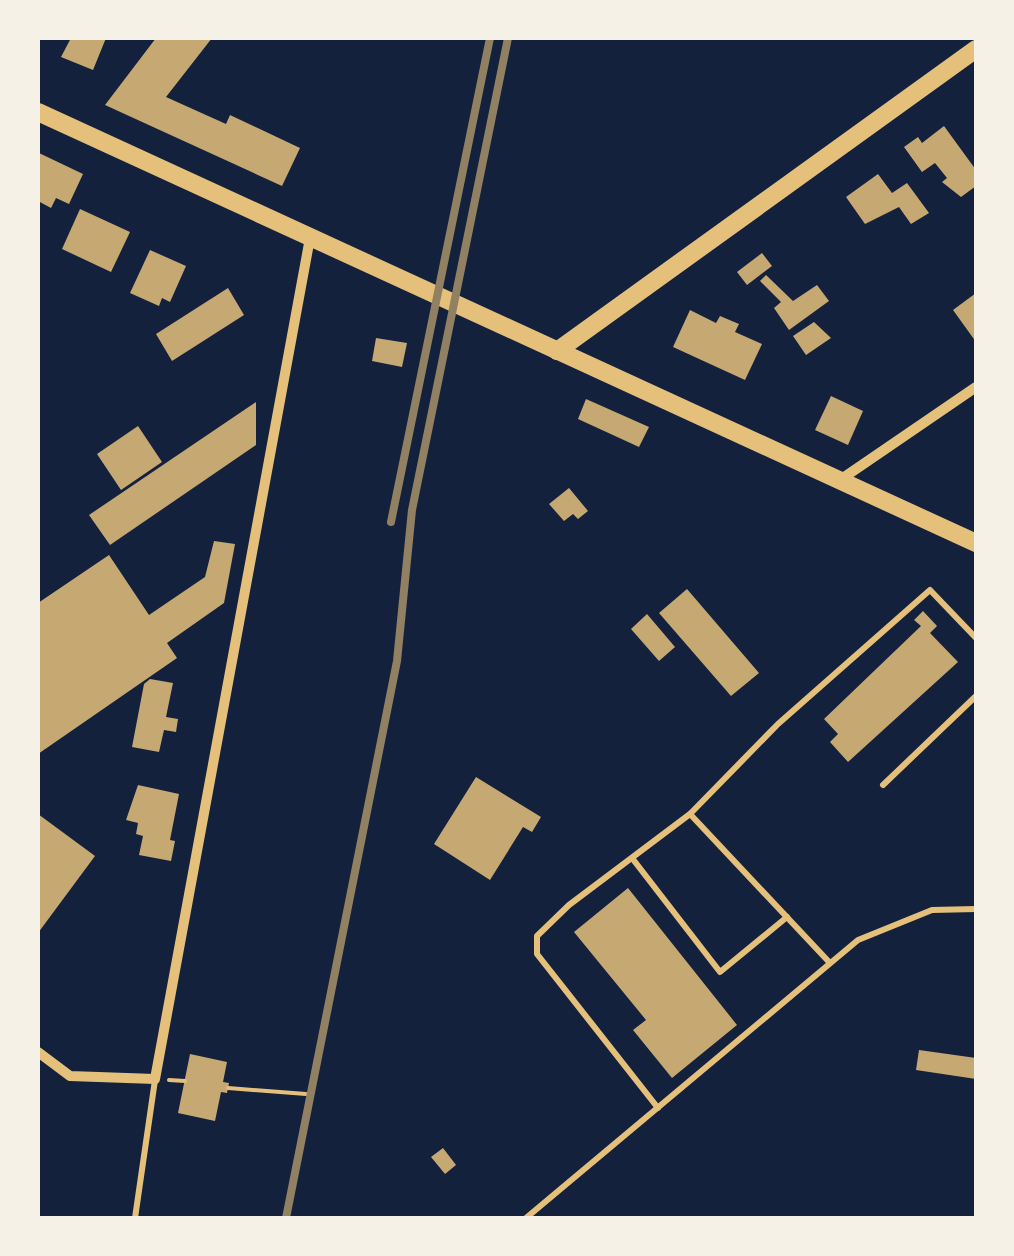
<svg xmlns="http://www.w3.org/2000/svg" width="1014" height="1256" viewBox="0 0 1014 1256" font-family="'Titillium Web',sans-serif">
  <rect width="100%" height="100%" fill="#14213d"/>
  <g fill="#c6a872">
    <path d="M71,38h35l-13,32 -32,-13z"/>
    <path d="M156,38h56l-46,59 60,27 4,-9 70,33 -18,38 -177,-81z"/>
    <path d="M944,126l32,44v16l-15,11 -19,-15 5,-4 -12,-15 -13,9 -18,-25 14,-10 4,6z"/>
    <path d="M39,153l44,21 -14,30 -13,-6 -5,10 -13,-7z"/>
    <path d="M878,174l14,19 15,-10 22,30 -18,11 -12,-17 -34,17 -19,-27z"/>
    <path d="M80,209l50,23 -19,40 -49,-23z"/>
    <path d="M150,250l36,16 -16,36 -8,-4 -3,8 -29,-13z"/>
    <path d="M762,253l10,13 -25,19 -10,-13z"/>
    <path d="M766,275l27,26 24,-16 12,16 -40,29 -15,-22 7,-6 -21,-21z"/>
    <path d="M228,288l16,27 -72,46 -16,-27z"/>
    <path d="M976,293v49l-23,-32z"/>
    <path d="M690,310l26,13 4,-7 19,8 -4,8 27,12 -17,36 -72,-33z"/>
    <path d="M814,322l17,16 -25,17 -13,-19z"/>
    <path d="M376,338l31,5 -5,24 -30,-6z"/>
    <path d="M831,396l32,15 -15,34 -33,-15z"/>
    <path d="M586,399l63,28 -10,20 -61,-28z"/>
    <path d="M256,402v43l-146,100 -21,-30z"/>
    <path d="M138,426l24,36 -41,28 -24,-36z"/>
    <path d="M569,488l19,23 -10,8 -5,-5 -9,7 -15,-17z"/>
    <path d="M214,541l21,3 -11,59 -57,40 10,15 -139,96v-151l71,-48 40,60 56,-38z"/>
    <path d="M687,589l72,84 -28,23 -72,-83z"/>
    <path d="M923,611l14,15 -7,7 28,29 -110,100 -18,-20 8,-8 -14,-15 97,-93 -7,-6z"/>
    <path d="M647,614l28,33 -16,14 -28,-32z"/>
    <path d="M150,679l23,4 -7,34 12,2 -2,13 -12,-2 -5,22 -27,-5 12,-63z"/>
    <path d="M476,777l65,40 -9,15 -9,-5 -33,53 -56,-36z"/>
    <path d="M138,785l41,9 -9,46 5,1 -4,20 -32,-6 4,-19 -7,-2 2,-11 -12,-3z"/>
    <path d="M38,814l57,42 -57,77z"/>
    <path d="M628,888l109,137 -65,53 -39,-48 13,-10 -72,-88z"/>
    <path d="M919,1050l57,8v21l-60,-9z"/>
    <path d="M190,1054l37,8 -4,20 6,1 -2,10 -6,-1 -6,29 -37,-8z"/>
    <path d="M443,1148l13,17 -11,9 -14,-17z"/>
  </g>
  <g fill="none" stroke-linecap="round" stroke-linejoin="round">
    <g stroke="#e5c07b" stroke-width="4">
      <path d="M169,1080l16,1"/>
      <path d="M228,1088l78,6"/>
    </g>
    <g stroke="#e5c07b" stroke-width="6">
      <path d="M883,785l93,-89"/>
      <path d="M632,858l88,114 67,-55"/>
      <path d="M830,963l-140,-149 88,-90 152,-134 46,48"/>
      <path d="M658,1108l-121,-154v-18l32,-31 121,-91"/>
      <path d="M135,1218l20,-138"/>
      <path d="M526,1218l332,-278 74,-30 44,-1"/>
    </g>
    <g stroke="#e5c07b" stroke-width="10">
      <path d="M840,480l136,-93"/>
      <path d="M38,1052l32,24 85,3 155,-841"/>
    </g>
    <g stroke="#e5c07b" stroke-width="18">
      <path d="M38,112l938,431"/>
      <path d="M557,351l419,-302"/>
    </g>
    <g stroke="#918062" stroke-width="8">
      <path d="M391,522l99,-484"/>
      <path d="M286,1218l111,-557 15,-151 96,-472"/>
    </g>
  </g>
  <rect width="1014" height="1256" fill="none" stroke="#f6f1e7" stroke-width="80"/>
</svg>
